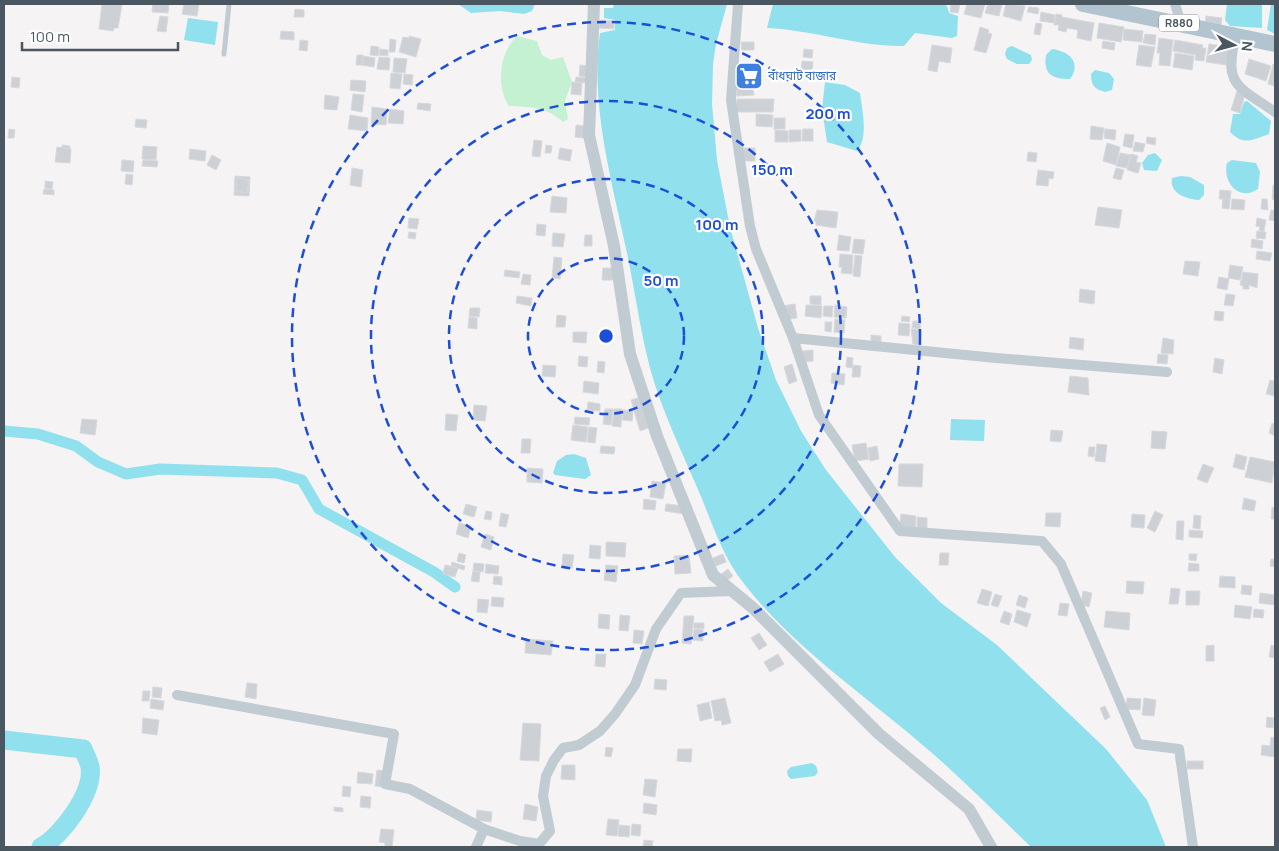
<svg xmlns="http://www.w3.org/2000/svg" width="1279" height="851" viewBox="0 0 1279 851" font-family="Manrope,'Noto Sans Bengali',sans-serif">
  <rect width="100%" height="100%" fill="#f5f3f3"/>
  <path fill="#c3f1d2" d="M517,36l20,5 5,14 9,5 12,-3 9,25 -7,19 3,18 -5,3c-16,-15 -32,-15 -54,-16 -13,-20 -10,-53 8,-70z"/>
  <g fill="#90e0ee">
    <path d="M458,4h77l-3,7 -8,3 -24,-3 -29,2z"/>
    <path d="M614,4h113l-11,40 -3,20 -1,40 5,56 13,67 28,101 18,52 25,51 25,39 69,87 46,46 56,42 109,104 41,51 19,47h-135c-30,-29 -60,-59 -91,-87 -65,-59 -144,-108 -198,-179 -18,-23 -29,-55 -40,-82 -18,-43 -40,-87 -52,-131 -10,-38 -15,-77 -23,-115 -15,-72 -37,-146 -27,-220l15,-3v-10l-11,-2v-10h9z"/>
    <path d="M773,4h169l5,2 2,7 9,3 -1,20 -5,2 -37,-5 -11,13c-45,1 -90,-16 -137,-18z"/>
    <path d="M1227,4h35v24l-32,-2 -5,-6z"/>
    <path d="M1271,4h4v30l-8,-4z"/>
    <path d="M188,18l30,4 -3,23 -31,-5z"/>
    <path d="M1012,46l19,9 1,5 -3,4h-12l-10,-5 -2,-5 2,-6z"/>
    <path d="M1052,49c17,2 30,14 18,30 -18,0 -27,-5 -24,-24z"/>
    <path d="M1095,70l14,3 5,6 -2,11 -7,2c-11,-3 -14,-7 -14,-18z"/>
    <path d="M825,82l20,3 15,8c2,17 9,44 -3,58l-30,-9 -5,-33z"/>
    <path d="M1247,101l24,20 -2,13c-17,6 -25,12 -39,-2l3,-18h7l4,-12z"/>
    <path d="M1155,153l7,7 -5,11 -13,-1 -2,-7 6,-8z"/>
    <path d="M1232,160l24,3 4,9 -2,17c-19,13 -36,-7 -31,-26z"/>
    <path d="M1181,176l9,1 14,8v10l-5,5c-12,-1 -30,-6 -27,-22z"/>
    <path d="M951,419l34,1 -1,21 -34,-1z"/>
    <path d="M574,454l12,4 5,17 -6,4 -30,-4 -2,-2 4,-12 9,-6z"/>
    <path d="M812,763l4,3 2,6 -3,4 -24,3 -3,-3 -1,-5 4,-4z"/>
  </g>
  <g fill="none" stroke-linecap="round" stroke-linejoin="round">
    <path stroke="#90e0ee" stroke-width="11" d="M4,431l34,3 38,12 22,16 28,12 34,-5 117,4 25,7 17,29 115,63 21,15"/>
    <path stroke="#90e0ee" stroke-width="19" d="M4,740l79,9c2,5 6,12 7,18 4,25 -28,69 -49,80"/>
  </g>
  <g fill="#cdd0d5" stroke="#d7d9de">
    <path d="M102,4h20l-4,24h-4l-1,3 -14,-2z"/>
    <path d="M153,4h16l-1,9 -16,-1z"/>
    <path d="M184,4h15l-2,12 -15,-2z"/>
    <path d="M951,4h9l-2,9 -8,-1z"/>
    <path d="M967,4h18l-4,14 -17,-4z"/>
    <path d="M988,4h14l-3,12 -14,-3z"/>
    <path d="M1006,4l19,2 -4,15 -18,-5z"/>
    <path d="M1029,7l10,1 -1,6 -11,-2z"/>
    <path d="M295,9l9,1v7h-10z"/>
    <path d="M1041,12l14,3 -1,8 -14,-2z"/>
    <path d="M1056,14l6,1v2l32,6 -3,18 -14,-3 1,-8 -11,-2 -1,4 -8,-2 1,-5h-5z"/>
    <path d="M160,16l8,1 -2,15 -9,-1z"/>
    <path d="M1206,16l16,2 -1,7 -16,-1z"/>
    <path d="M600,20l14,1v8l-15,-1z"/>
    <path d="M1036,23l6,1 -2,11 -6,-1z"/>
    <path d="M1099,23l25,4 -3,15 -24,-4z"/>
    <path d="M980,27l9,3 -1,3 4,1 -6,19 -12,-3z"/>
    <path d="M1124,29l19,2 -1,11 -19,-2z"/>
    <path d="M281,31l13,1v8l-14,-1z"/>
    <path d="M1145,34l11,1 -1,10 -12,-2z"/>
    <path d="M409,36l12,3 -5,18 -17,-5 4,-15 6,1z"/>
    <path d="M1159,38l14,2 -3,26 -11,-1 1,-12h-3z"/>
    <path d="M390,39l6,1 -1,12h-6z"/>
    <path d="M300,40l8,1 -1,10 -8,-1z"/>
    <path d="M1175,40l28,5 -1,3h4l-2,13 -9,-1 1,-5 -23,-4z"/>
    <path d="M1103,41l12,2 -1,7 -12,-2z"/>
    <path d="M741,42h13v8h-12z"/>
    <path d="M1209,44l20,3 -3,18 -20,-3z"/>
    <path d="M932,45l20,3 -2,15 -11,-2 -2,11 -9,-2z"/>
    <path d="M1139,45l16,2 -4,20 -15,-2z"/>
    <path d="M371,46l8,1 -1,9 -8,-1z"/>
    <path d="M380,49l8,1v6l-9,-1z"/>
    <path d="M804,49l9,1 -1,8 -9,-1z"/>
    <path d="M1175,53l19,3 -2,14 -19,-3z"/>
    <path d="M357,55h6l-1,10h-6z"/>
    <path d="M363,56l12,2 -1,9 -12,-2z"/>
    <path d="M379,57l11,1 -1,12 -12,-1z"/>
    <path d="M394,58l13,1 -2,14 -12,-1z"/>
    <path d="M1249,59l22,7 -5,15 -21,-7z"/>
    <path d="M802,61l11,1 -1,10 -11,-1z"/>
    <path d="M1273,64l2,1v21l-7,-2z"/>
    <path d="M580,65l9,1 -1,11 -9,-1z"/>
    <path d="M737,66h8l-1,4h10v-3h7v16l-25,-1z"/>
    <path d="M391,73l11,1 -2,15 -10,-1z"/>
    <path d="M808,73l10,1v6l-10,-1z"/>
    <path d="M404,74l9,1 -1,10 -9,-1z"/>
    <path d="M12,77l8,1 -1,10 -8,-1z"/>
    <path d="M576,77l11,1v5l-12,-1z"/>
    <path d="M351,80l15,1 -1,11 -15,-2z"/>
    <path d="M572,82l10,1 -1,12 -10,-1z"/>
    <path d="M737,84h15l2,11 -17,1z"/>
    <path d="M1237,91l8,3 -5,19 -9,-3z"/>
    <path d="M353,94l11,1 -2,17 -11,-2z"/>
    <path d="M325,95l14,2 -2,13 -13,-1z"/>
    <path d="M737,99h37l-1,13h-37z"/>
    <path d="M418,103l13,1 -1,7 -13,-2z"/>
    <path d="M372,107l15,2 -1,16 -15,-1z"/>
    <path d="M390,109l14,2 -1,13 -15,-1z"/>
    <path d="M756,114l17,1 -1,12 -16,-1z"/>
    <path d="M350,115l18,3 -1,13 -19,-2z"/>
    <rect x="774" y="118" width="11" height="11"/>
    <path d="M136,119l11,1 -1,8 -11,-1z"/>
    <path d="M576,125l10,1 -2,12 -9,-1z"/>
    <path d="M1091,126l13,2 -2,12 -12,-1z"/>
    <path d="M9,129l6,1 -1,8h-6z"/>
    <path d="M803,129h10v12h-11z"/>
    <path d="M1105,129l11,1 -1,10 -11,-2z"/>
    <path d="M775,130l13,1v11h-13z"/>
    <path d="M789,130h12v11l-12,1z"/>
    <path d="M1125,134l9,1 -2,13 -9,-2z"/>
    <path d="M1147,137l9,1 -1,7 -9,-2z"/>
    <path d="M534,140l8,1 -2,16 -8,-1z"/>
    <path d="M1135,142l10,2 -2,8 -10,-1z"/>
    <path d="M1107,143l13,4 -4,18 -13,-4z"/>
    <path d="M62,145l8,1 -1,7h-7z"/>
    <path d="M546,145l6,1 -1,7h-6z"/>
    <path d="M143,146l14,1 -1,13 -14,-1z"/>
    <path d="M57,147l14,2 -1,14 -15,-1z"/>
    <path d="M560,148l12,2 -2,11 -12,-2z"/>
    <rect x="743" y="148" width="12" height="13"/>
    <path d="M190,149l16,2 -1,10 -16,-2z"/>
    <path d="M1028,152l9,1 -1,9 -9,-1z"/>
    <path d="M1120,153l11,2 -4,13 -11,-2z"/>
    <path d="M1131,154l7,2 -2,6 5,1 -3,10 -11,-3z"/>
    <path d="M212,155l9,5 -5,10 -9,-5z"/>
    <path d="M122,160l12,1 -1,11 -12,-1z"/>
    <path d="M143,160l15,1 -1,6 -15,-1z"/>
    <path d="M352,168l11,2 -2,17 -11,-2z"/>
    <path d="M1116,168l8,2 -3,10 -8,-2z"/>
    <path d="M1038,170l16,2 -1,7 -4,-1 -1,8 -12,-1z"/>
    <path d="M126,174l7,1 -1,10 -7,-1z"/>
    <path d="M235,176l15,1 -1,19 -15,-1z"/>
    <path d="M237,178l12,2 -2,13 -11,-2z"/>
    <path d="M45,181l8,1 -1,7 -7,-1z"/>
    <path d="M1273,185h2v15l-3,-1z"/>
    <path d="M44,189l10,1v5l-11,-1z"/>
    <path d="M1220,190l11,1 -2,18 -7,-1 1,-9h-4z"/>
    <path d="M552,196l15,2 -1,15 -16,-1z"/>
    <path d="M1232,199l13,1 -1,10 -13,-1z"/>
    <path d="M1262,199h5l1,11 -7,-1z"/>
    <path d="M1098,207l24,3 -3,18 -24,-3z"/>
    <path d="M817,210l21,2 -2,16 -20,-3v-3l-2,-1z"/>
    <path d="M1271,210l4,1v10l-6,-1z"/>
    <path d="M409,218l10,1 -2,10 -9,-1z"/>
    <path d="M1257,218l9,2 -2,11h-5l1,-4 -4,-1z"/>
    <path d="M537,224l9,1 -1,11 -9,-1z"/>
    <path d="M1257,231l9,1 -1,7 -9,-1z"/>
    <path d="M409,232l7,1 -1,6 -7,-1z"/>
    <path d="M553,233l12,1 -2,13 -11,-1z"/>
    <path d="M585,235h7v11h-8z"/>
    <path d="M839,235l12,2 -2,14 -12,-1z"/>
    <path d="M854,239l11,1 -2,14 -11,-1z"/>
    <path d="M1252,239l11,2 -1,8 -11,-2z"/>
    <path d="M1257,251l15,2 -2,8 -14,-2z"/>
    <path d="M840,254l13,1 -1,19 -11,-1 1,-6h-3z"/>
    <path d="M855,255l7,1 -2,21 -7,-1z"/>
    <path d="M554,257l8,1 -2,21 -8,-1z"/>
    <path d="M1185,261l15,1 -2,14 -15,-2z"/>
    <path d="M1230,265l13,2 -3,13 -12,-2z"/>
    <path d="M603,268h12v12h-13z"/>
    <path d="M505,270l15,2 -1,6 -15,-2z"/>
    <path d="M1243,272l15,2 -1,14 -8,-3v4h-6v-3l-3,-1z"/>
    <path d="M523,274l8,1 -1,10 -9,-1z"/>
    <path d="M1219,277l10,2 -2,11 -10,-2z"/>
    <path d="M1080,289l15,2 -1,13 -15,-2z"/>
    <path d="M1226,294l9,1 -2,11 -9,-1z"/>
    <path d="M517,296l15,2 -1,8 -15,-3z"/>
    <path d="M810,296h11v9l-11,-1z"/>
    <path d="M795,304l2,14 -13,2 -2,-14z"/>
    <path d="M806,305l16,1 -1,12 -16,-2z"/>
    <path d="M835,305l12,2 -1,11 -12,-1z"/>
    <path d="M824,306h9l-1,11 -9,-1z"/>
    <path d="M470,308h10l-1,9 -10,-1z"/>
    <path d="M1215,311l9,1 -1,9 -9,-1z"/>
    <path d="M557,315l9,1 -1,11h-9z"/>
    <path d="M902,316l8,1 -1,5 -8,-1z"/>
    <path d="M469,317l8,1v11l-9,-1z"/>
    <path d="M835,319l10,1 -1,13 -10,-1z"/>
    <path d="M913,321h8l-1,8 -8,-1z"/>
    <path d="M825,322h7l-1,10 -6,-1z"/>
    <path d="M899,323l11,1 -1,12 -11,-1z"/>
    <path d="M911,329l10,1 -1,15 -7,-1z"/>
    <path d="M573,332h14l-1,11 -13,-1z"/>
    <path d="M871,335l10,1v6l-10,-1z"/>
    <path d="M1070,337l14,2 -1,11 -14,-2z"/>
    <path d="M1163,338l11,2 -1,14 -12,-1z"/>
    <path d="M813,350v11l-9,1 -1,-11z"/>
    <path d="M1158,354l10,1 -1,9 -10,-1z"/>
    <path d="M579,356l9,1 -1,10 -9,-1z"/>
    <path d="M847,357l6,1 -1,10 -6,-1z"/>
    <path d="M1215,358l9,2 -2,14 -9,-2z"/>
    <path d="M598,361l7,1 -1,11 -7,-1z"/>
    <path d="M792,364l5,17 -8,3 -5,-17z"/>
    <path d="M543,365l13,1 -1,11 -13,-1z"/>
    <path d="M853,365l8,1 -1,11h-8z"/>
    <path d="M832,373l13,1 -1,11 -13,-2z"/>
    <path d="M1070,376l18,2 1,17 -21,-3z"/>
    <path d="M1270,380l5,1v15l-9,-2z"/>
    <path d="M584,381l15,2 -1,11 -15,-2z"/>
    <path d="M638,398l10,30 -8,3 -9,-31z"/>
    <path d="M588,402l12,2v7l-13,-1z"/>
    <path d="M474,405l13,1 -2,15 -12,-1z"/>
    <path d="M605,409h8l-2,16 -8,-1z"/>
    <path d="M614,409h8l-1,18 -9,-1z"/>
    <path d="M623,410l10,1 -1,10 -10,-1z"/>
    <path d="M446,414l12,1 -2,16 -11,-1z"/>
    <path d="M575,417l15,1 -1,7 -15,-1z"/>
    <path d="M82,419l15,1 -2,15 -15,-2z"/>
    <path d="M1272,423l3,1v12l-6,-3z"/>
    <path d="M573,425l15,2 -2,15 -15,-2z"/>
    <path d="M589,427l8,1 -2,15 -8,-1z"/>
    <path d="M1051,430l12,1 -2,11 -11,-1z"/>
    <path d="M1152,431l15,1 -2,17 -14,-1z"/>
    <path d="M522,439h9l-1,14h-9z"/>
    <path d="M866,443l3,16 -14,2 -3,-16z"/>
    <path d="M1097,444l10,1 -2,17 -10,-1z"/>
    <path d="M601,446l14,1 -1,7 -14,-1z"/>
    <path d="M877,446l2,13 -9,2 -2,-13z"/>
    <path d="M1089,447h6l-1,10 -6,-1z"/>
    <path d="M1236,454l11,3 -3,13 -11,-3z"/>
    <path d="M1250,457l25,5 -3,21 -27,-6z"/>
    <path d="M899,464h24l-1,23 -24,-1z"/>
    <path d="M1203,464l11,4 -7,15 -10,-4z"/>
    <path d="M527,468l16,1 -1,14 -15,-1z"/>
    <path d="M652,481l14,2 -3,16 -13,-2z"/>
    <path d="M1244,498l12,3 -2,10 -12,-2z"/>
    <path d="M644,499l12,2 -1,9 -12,-1z"/>
    <path d="M466,504l11,3 -3,10 -11,-3z"/>
    <path d="M666,504l19,2 -1,8 -19,-3z"/>
    <path d="M1272,507l3,1v11h-4z"/>
    <path d="M486,511l6,1 -1,8 -7,-1z"/>
    <path d="M1155,511l8,4 -8,17 -8,-4z"/>
    <path d="M501,513l8,2 -3,12 -7,-1z"/>
    <path d="M1046,513h15l-1,14 -15,-1z"/>
    <path d="M901,514l15,2 -1,15 -16,-1z"/>
    <path d="M1132,514l13,1 -1,13 -13,-1z"/>
    <path d="M1194,515l7,1 -1,13 -7,-1z"/>
    <path d="M917,517l10,1v12l-10,-1z"/>
    <path d="M1177,521h7l-1,19 -7,-1z"/>
    <path d="M459,523l12,3 -3,12 -12,-4z"/>
    <path d="M1189,530l14,1 -1,7 -13,-1z"/>
    <path d="M485,534l9,3 -3,13 -10,-3z"/>
    <path d="M606,542l20,1 -1,14 -19,-1z"/>
    <path d="M590,545l11,1 -1,13 -11,-1z"/>
    <path d="M459,553l7,2 -2,8 -7,-2z"/>
    <path d="M940,553h9l-1,12h-9z"/>
    <path d="M563,554l11,1 -2,13 -10,-1z"/>
    <path d="M723,554l3,8 -10,4 -3,-8z"/>
    <path d="M1189,554h8l-1,7 -7,-1z"/>
    <path d="M689,555l2,18 -16,1 -1,-18z"/>
    <path d="M1271,559h4v8l-5,-1z"/>
    <path d="M452,562l13,4 -1,4 -13,-4z"/>
    <path d="M474,563l10,1 -1,8 -10,-1z"/>
    <path d="M1189,563l10,1v7h-11z"/>
    <path d="M486,564l13,2 -1,8 -13,-1z"/>
    <path d="M445,565l13,3 -3,9 -12,-3z"/>
    <path d="M606,565l12,1 -2,16 -12,-2z"/>
    <path d="M728,569l5,7 -8,6 -5,-7z"/>
    <path d="M473,571l7,1 -1,10 -8,-1z"/>
    <path d="M494,576l8,1v8l-9,-1z"/>
    <path d="M1220,576l15,1v11l-16,-1z"/>
    <path d="M1127,581l17,1 -1,12 -17,-1z"/>
    <path d="M1242,585l10,1 -1,9 -10,-1z"/>
    <path d="M1171,588l9,1 -2,15h-9z"/>
    <path d="M982,589l10,3 -4,14 -11,-3z"/>
    <path d="M1083,591l9,2 -3,14 -8,-2z"/>
    <path d="M1186,591h14l-1,14h-13z"/>
    <path d="M1260,593l15,2v10l-16,-2z"/>
    <path d="M995,594l7,2 -4,11 -7,-2z"/>
    <path d="M1019,595l9,3 -3,10 -9,-3z"/>
    <path d="M492,597l12,1 -1,9 -12,-1z"/>
    <path d="M478,599l11,1 -2,13 -10,-1z"/>
    <path d="M1060,603l9,1 -2,12 -9,-1z"/>
    <path d="M1235,605l17,2 -2,12 -16,-2z"/>
    <path d="M1254,609l10,1 -1,8 -10,-1z"/>
    <path d="M1017,610l14,4 -4,13 -13,-5z"/>
    <path d="M1004,611l8,3 -3,11 -9,-3z"/>
    <path d="M1106,611l24,2 -1,17 -25,-3z"/>
    <path d="M599,614l11,1 -1,14 -11,-1z"/>
    <path d="M620,615l10,1 -2,15 -9,-1z"/>
    <path d="M684,616h10l-3,28 -9,-1z"/>
    <path d="M694,623h10v6l-10,-1z"/>
    <path d="M694,629l9,1v11l-10,-1z"/>
    <path d="M634,630l10,1 -2,13 -9,-1z"/>
    <path d="M759,633l8,12 -8,5 -8,-12z"/>
    <path d="M526,639l27,2 -2,14 -26,-2z"/>
    <path d="M1214,645v16h-8v-15z"/>
    <path d="M1271,645l4,1v12l-6,-1z"/>
    <path d="M596,654h10l-1,13 -10,-1z"/>
    <path d="M778,654l6,10 -14,8 -6,-10z"/>
    <path d="M655,679l12,1 -1,10 -12,-1z"/>
    <path d="M247,683l10,1 -1,15 -11,-2z"/>
    <path d="M153,687l9,1 -1,10 -9,-1z"/>
    <path d="M143,691h7l-1,10h-7z"/>
    <path d="M725,698l6,25 -9,2 -1,-5 -6,1 -4,-20z"/>
    <path d="M1127,698l14,1 -1,11 -14,-1z"/>
    <path d="M1144,698l12,2 -2,16 -12,-1z"/>
    <path d="M151,699l13,2 -1,9 -13,-2z"/>
    <path d="M709,702l3,16 -12,3 -3,-16z"/>
    <path d="M1105,706l5,11 -5,3 -5,-12z"/>
    <path d="M1267,717l7,1 -1,10 -7,-1z"/>
    <path d="M143,718l16,2 -2,15 -15,-2z"/>
    <path d="M523,723l18,1 -2,37 -19,-1z"/>
    <path d="M1271,737l4,1v19l-14,-2 1,-10 8,1z"/>
    <path d="M606,747l7,1 -2,9 -6,-1z"/>
    <path d="M678,749h14l-1,13 -14,-1z"/>
    <rect x="1187" y="761" width="16" height="8"/>
    <path d="M562,765h13v15l-14,-1z"/>
    <path d="M377,770l8,1 -2,16 -8,-1z"/>
    <path d="M358,772l15,2 -1,10 -15,-1z"/>
    <path d="M645,779l12,1 -2,17 -12,-2z"/>
    <path d="M343,786l8,1 -1,10 -8,-1z"/>
    <path d="M361,796l10,1 -1,11 -10,-1z"/>
    <path d="M644,803l13,2 -1,10 -13,-2z"/>
    <path d="M525,804l13,3 -2,14 -13,-2z"/>
    <path d="M334,807l9,1v4l-9,-1z"/>
    <path d="M477,810l15,2 -1,10 -15,-2z"/>
    <path d="M608,819l11,1 -2,16 -11,-1z"/>
    <path d="M632,824l9,1 -1,11 -9,-1z"/>
    <path d="M619,825l11,1 -1,11 -11,-1z"/>
    <path d="M381,829l13,1 -2,17h-7v-4l-6,-1z"/>
    <path d="M644,840l9,1 -1,6h-9z"/>
  </g>
  <g fill="none" stroke-linecap="round" stroke-linejoin="round">
    <path stroke="#c1cbd2" stroke-width="5" d="M224,54l5,-50"/>
    <g stroke="#c1cbd2" stroke-width="10">
      <path d="M738,4l-7,96 19,126 6,23 37,89 26,77 81,116 142,10 19,23 77,180 41,5 14,98"/>
      <path d="M1175,4l6,19"/>
      <path d="M1236,35c-13,50 1,51 39,77"/>
      <path d="M793,338l203,20 171,14"/>
      <path d="M177,695l217,39 -9,50 25,5 74,40 36,12 19,3 11,-13 -7,-35 3,-20 8,-16 9,-12 16,-3 21,-14 15,-17 20,-29 21,-56 25,-36 50,-2"/>
      <path d="M476,847l8,-18"/>
    </g>
    <path stroke="#c1cbd2" stroke-width="12" d="M594,4l-5,131 25,111 16,108 27,82 56,139 40,33 126,126 90,75 22,38"/>
    <path stroke="#b3c4d1" stroke-width="16" d="M1083,4l192,40"/>
  </g>
  <g fill="none" stroke="#1d4ed8" stroke-width="2.5" stroke-dasharray="9 6">
    <circle cx="606" cy="336" r="78"/>
    <circle cx="606" cy="336" r="157"/>
    <circle cx="606" cy="336" r="235"/>
    <circle cx="606" cy="336" r="314"/>
  </g>
  <defs>
    <g id="supermarket-square" transform="scale(1.4375)"><rect x="-9" y="-9" width="18" height="18" rx="4" fill="#3f7fe0" stroke="#fff"/><path d="M-6-5.5h2.5l.6 2H6L4.5 2H-2.5L-4.4-4H-6ZM-1.5 3.2a1.3 1.3 0 1 0 .1 0ZM3 3.2a1.3 1.3 0 1 0 .1 0Z" fill="#fff"/></g>
  </defs>
  <g fill-rule="evenodd">
    <use href="#supermarket-square" x="749" y="76"/>
  </g>
  <g text-anchor="middle" stroke-width="4.5" stroke-linejoin="round" paint-order="stroke">
    <rect fill="#fff" stroke="#808990" stroke-width="1" x="1159" y="14.5" width="40" height="17" rx="4"/>
    <g font-size="11" font-weight="bold" fill="#4a5761">
      <text x="1179" y="27">R880</text>
    </g>
    <g font-size="12" fill="#366cbe" stroke="#fff" text-anchor="start">
      <text x="768" y="80">বাঁধঘাট বাজার</text>
    </g>
  </g>
  <circle cx="606" cy="336" r="8" fill="#1d4ed8" stroke="#fff" stroke-width="2.5"/>
  <g font-size="15" text-anchor="middle" font-weight="bold" fill="#1d4ed8" stroke="#fff" stroke-width="4.5" stroke-linejoin="round" paint-order="stroke">
    <text x="828" y="119">200 m</text>
    <text x="772" y="175">150 m</text>
    <text x="717" y="230">100 m</text>
    <text x="661" y="286">50 m</text>
  </g>
  <rect width="1279" height="851" fill="none" stroke="#4a5761" stroke-width="10"/>
  <g transform="translate(1234 45) rotate(96)" stroke="#ffffff" stroke-width="4" paint-order="stroke">
  <path d="M0-4L9 19L0 12L-9 19Z" fill="#4a5761"/>
  <text y="-8" font-size="14" font-weight="bold" text-anchor="middle" fill="#4a5761">N</text>
  </g>
  <path d="M22 42v8h156v-8" fill="none" stroke="#4a5761" stroke-width="2.5"/>
  <text x="30" y="42" font-size="15" fill="#4a5761" stroke="#ffffff" stroke-width="4" paint-order="stroke">100 m</text>
</svg>
